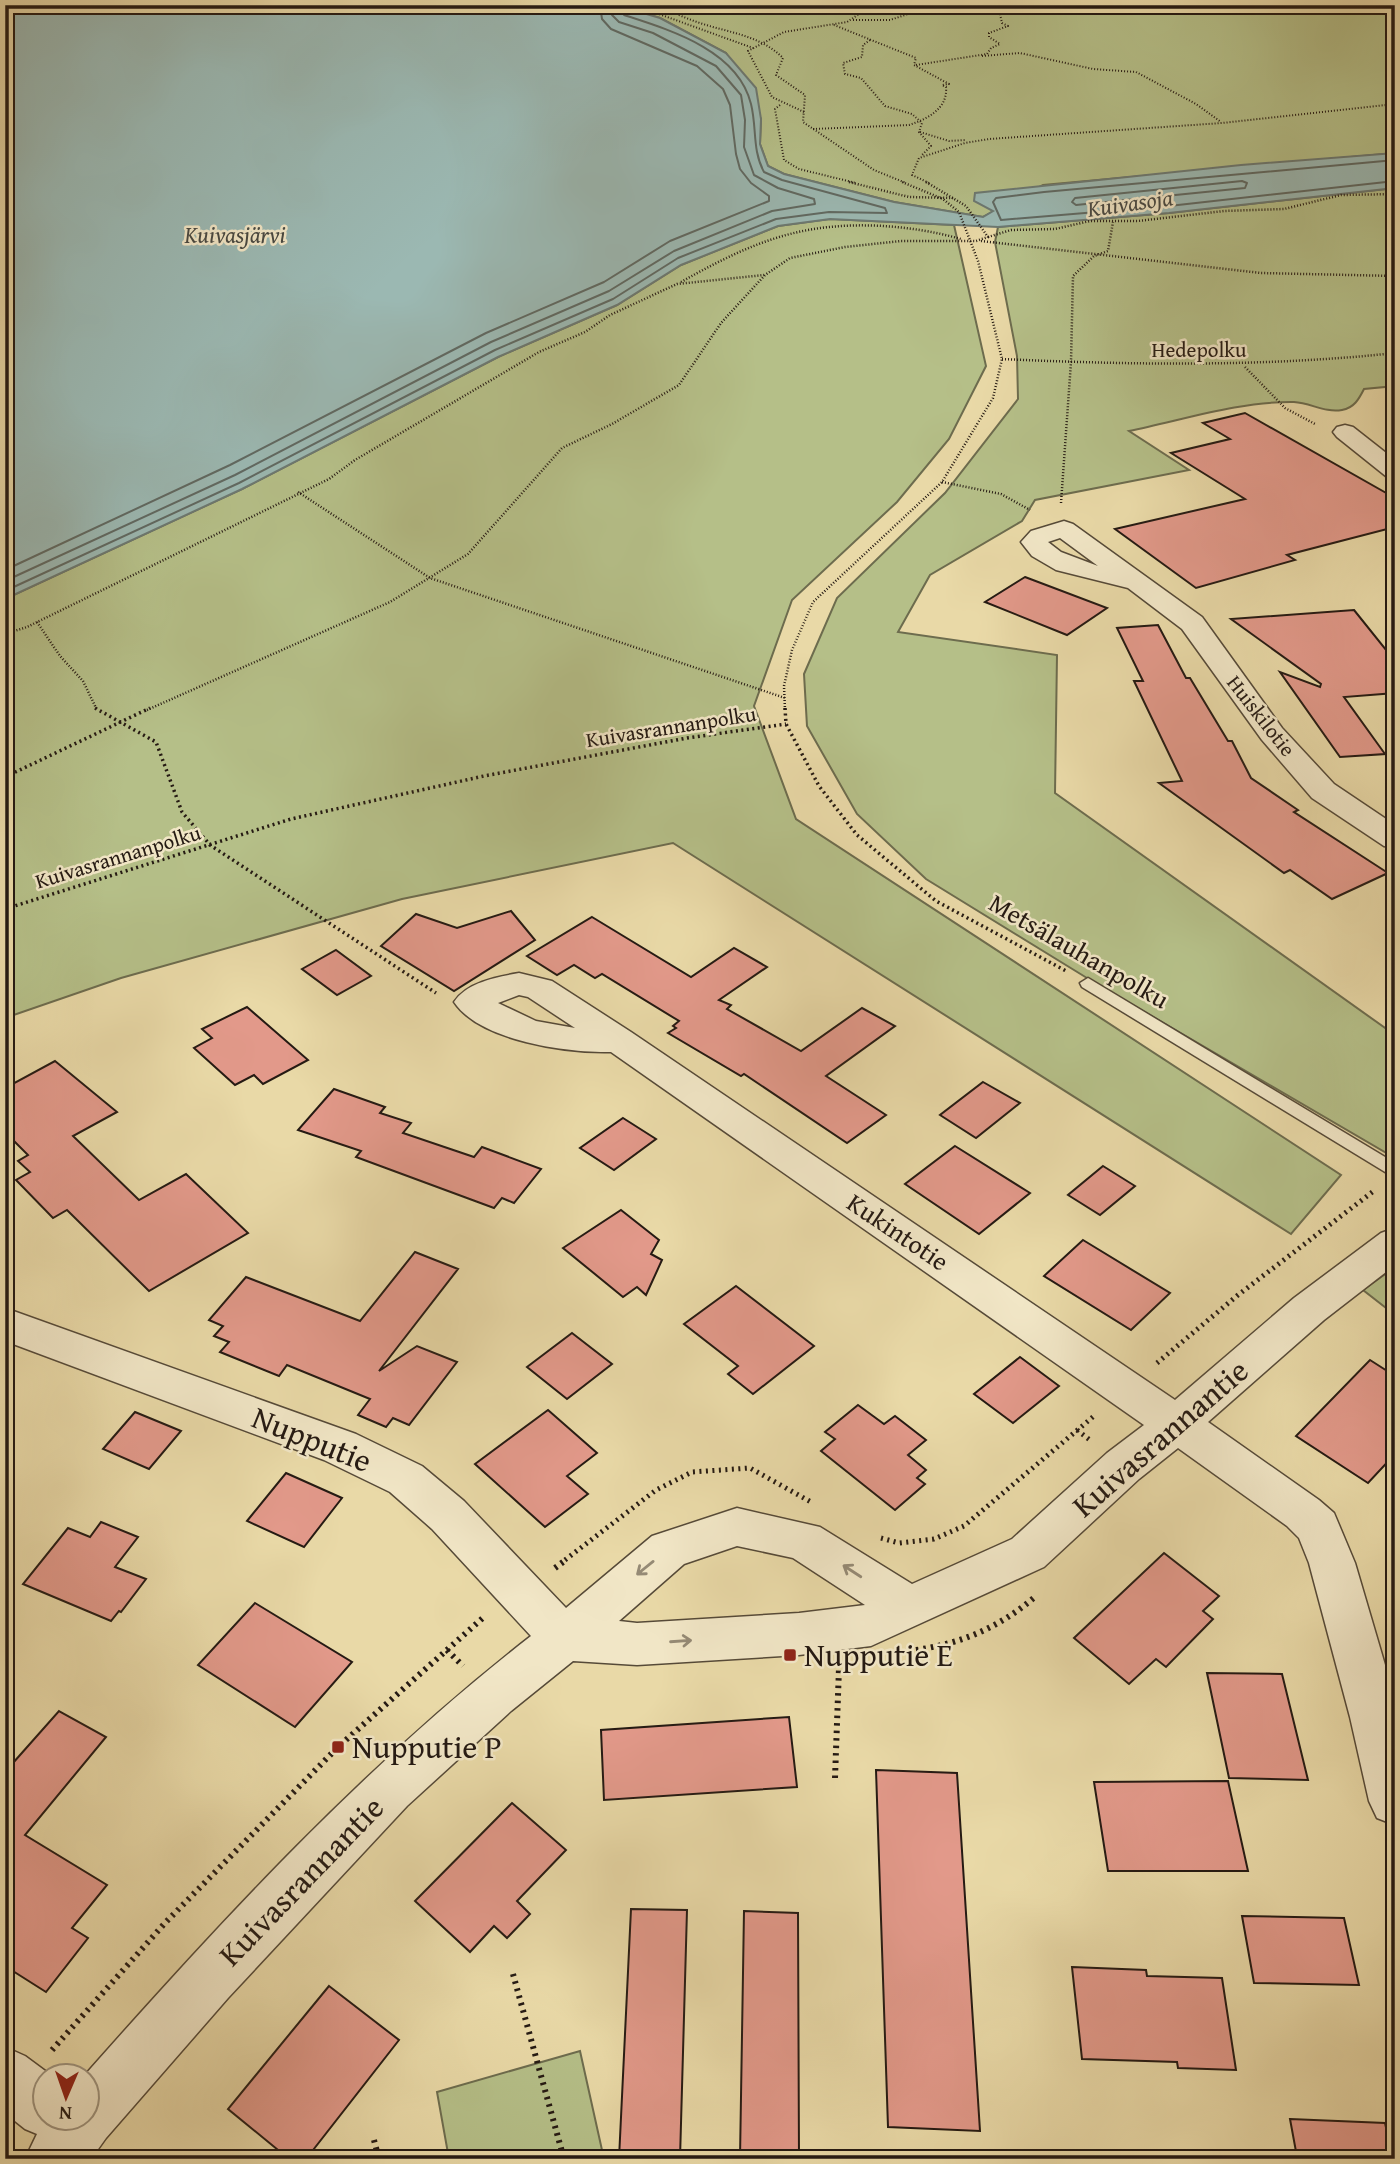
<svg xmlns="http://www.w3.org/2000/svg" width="1400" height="2164" viewBox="0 0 1400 2164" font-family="'Gentium Book Plus',serif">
  <rect width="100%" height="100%" fill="#e9d9a7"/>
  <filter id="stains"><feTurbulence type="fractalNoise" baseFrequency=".00286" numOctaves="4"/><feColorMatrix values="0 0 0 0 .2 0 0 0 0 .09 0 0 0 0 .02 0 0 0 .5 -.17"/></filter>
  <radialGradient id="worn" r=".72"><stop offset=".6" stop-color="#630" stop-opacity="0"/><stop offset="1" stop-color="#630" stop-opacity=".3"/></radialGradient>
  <g fill="#b5bf88" stroke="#6d6c4e" stroke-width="2">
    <path d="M616,5h779v148l-352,32 -60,32 -89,-15 -110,-28 -16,-8 -8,-22 1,-25 -35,-66 -66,-35z"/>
    <path d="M1395,188v198l-31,3c-5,10 -10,19 -22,21 -17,3 -31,-7 -48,-8 -54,-1 -111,18 -165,29l60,39 -154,30 -13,21 -92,54 -32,57 159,23 -2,138 340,242v123l-295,-172 -174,-107 -69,-65 -50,-88 -3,-52 33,-76 108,-105 73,-94 -1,-43 -22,-114 3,-15 171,-14z"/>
    <path d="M830,219l124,6 32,141 -37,73 -52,63 -105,98 -38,106 42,113 545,356 -50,59 -618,-391 -271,56 -281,79 -116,40v-419l237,-110 256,-132 119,-52 64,-40 97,-39z"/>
    <path d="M1395,1267v48l-32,-25z"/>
    <path d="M580,2051l24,108h-155l-12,-67z"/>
  </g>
  <path fill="#9bb8b2" stroke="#6c7972" stroke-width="2" d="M5,5h611l44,13 66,35 30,35 5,31 -1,25 8,22 16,8 110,28 89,15 10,-6 -19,-10 1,-8 266,-28 154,-12v35l-226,25 -171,14 -168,-8 -52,7 -97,39 -64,40 -119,52 -256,132 -237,110z"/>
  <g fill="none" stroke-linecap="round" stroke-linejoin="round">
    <g stroke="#606962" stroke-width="2">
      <path d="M1395,160l-351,32 -48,6 -3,4 8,18 168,-14 226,-25"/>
      <path d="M1242,181l5,2 -2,5 -169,17 -4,-3 3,-4z"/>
      <path d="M5,570l225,-105 256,-132 118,-51 66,-41 99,-40v-5l-18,-13 -11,-14 -4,-15 -6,-49 -7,-16 -26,-23 -86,-37 -9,-10 -2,-14"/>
      <path d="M5,581l230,-106 256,-133 118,-51 65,-40 98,-40 43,-7 -1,-5 -36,-11 -24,-13 -10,-28 1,-27 -4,-25 -25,-29 -63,-33 -34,-11 -7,-7 -1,-10"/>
      <path d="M5,591l234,-108 256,-133 118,-51 65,-41 98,-39 53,-7 58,1 -2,-5 -103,-28 -18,-8c-12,-22 -7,-44 -13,-68 -13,-54 -81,-74 -127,-89l-4,-10"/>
    </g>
  </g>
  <g fill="#e2998a" stroke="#251a13" stroke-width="2">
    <path d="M1245,413l150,85v29l-108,28 8,5 -99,28 -81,-59 130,-30 -74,-46 59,-14 -27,-16z"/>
    <path d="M1025,577l82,31 -40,27 -82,-33z"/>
    <path d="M1354,610l41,51v32l-51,4 41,57 -45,3 -60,-85 40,15 1,-3 -90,-65z"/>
    <path d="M1158,625l28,53h4l38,63h4l19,37 47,32 -4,2 94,61 -56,26 -42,-29 -6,3 -125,-90 23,-2 -48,-100h9l-26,-53z"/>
    <path d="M511,911l24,29 -81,51 -73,-45 35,-32 41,14z"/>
    <path d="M592,917l99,60 43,-29 33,19 -48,33 12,5 -4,4 74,42 61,-43 33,18 -69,50 60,39 -39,28 -103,-69 -3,2 -73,-43 8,-5 -3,-2 6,-5 -77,-47 -7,4 -21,-13 -17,10 -30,-19z"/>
    <path d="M336,950l35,26 -34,19 -35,-26z"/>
    <path d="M247,1007l61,53 -45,24 -9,-9 -19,10 -41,-37 18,-10 -10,-9z"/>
    <path d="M55,1061l62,51 -44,24 66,64 47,-26 62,59 -99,58 -82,-81 -14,8 -37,-38 14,-8 -12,-11 10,-6 -23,-23v-44z"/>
    <path d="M983,1082l37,21 -44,35 -36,-23z"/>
    <path d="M334,1089l51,18 -5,6 31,10 -8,10 71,24 8,-10 59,22 -27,34 -12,-5 -8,10 -138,-51 5,-6 -63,-21z"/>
    <path d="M623,1118l33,21 -42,31 -34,-22z"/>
    <path d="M955,1146l75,47 -51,41 -74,-50z"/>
    <path d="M1103,1166l32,20 -35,29 -32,-20z"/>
    <path d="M621,1210l38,30 -8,14 11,6 -16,35 -9,-8 -14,10 -60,-49z"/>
    <path d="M1083,1240l87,53 -39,37 -87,-54z"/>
    <path d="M415,1252l43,17 -79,102 38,-25 40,16 -48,63 -16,-7 -7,9 -28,-12 12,-16 -83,-34 -8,11 -59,-24 9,-10 -15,-6 9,-10 -14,-6 37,-43 114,44z"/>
    <path d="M736,1286l78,60 -61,48 -25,-20 10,-8 -54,-42z"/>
    <path d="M572,1333l40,31 -45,35 -40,-32z"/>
    <path d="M1020,1357l39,29 -46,37 -39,-29z"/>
    <path d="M1370,1360l25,16v78l-27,29 -72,-47z"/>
    <path d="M858,1405l26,19 11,-8 31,24 -18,15 18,15 -9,8 8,6 -30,26 -74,-59 14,-12 -10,-7z"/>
    <path d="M548,1410l49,43 -30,23 21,18 -43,33 -70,-63z"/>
    <path d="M135,1412l46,19 -32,38 -46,-20z"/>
    <path d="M286,1473l56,25 -38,49 -57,-26z"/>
    <path d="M101,1522l37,15 -23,30 31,12 -25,33 -2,-1 -8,10 -88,-37 45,-56 22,9z"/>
    <path d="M1164,1553l55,43 -16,15 10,8 -47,48 -10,-8 -27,25 -55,-46z"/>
    <path d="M255,1603l97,59 -57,65 -97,-62z"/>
    <path d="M1207,1673l75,1 26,106 -79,-2z"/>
    <path d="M59,1711l47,26 -81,98 82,50 -35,43 16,10 -42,54 -41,-26v-194z"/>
    <path d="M789,1717l8,70 -193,13 -3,-70z"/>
    <path d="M876,1770l81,3 23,358 -92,-4z"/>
    <path d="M1228,1781l20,90h-140l-14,-89z"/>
    <path d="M512,1803l54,47 -49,51 13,13 -23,24 -13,-12 -24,26 -55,-51z"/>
    <path d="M631,1909l56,1 -7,249h-61z"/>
    <path d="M744,1911l54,2 1,246h-59z"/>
    <path d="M1242,1916l102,2 15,67 -105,-2z"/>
    <path d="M1072,1967l74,3 1,6 75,2 14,92 -58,-2 -1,-6 -95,-3z"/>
    <path d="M329,1986l70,54 -93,119h-17l-61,-50z"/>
    <path d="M1290,2119l95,4 8,36 -96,-2z"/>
  </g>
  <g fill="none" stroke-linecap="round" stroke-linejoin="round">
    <g stroke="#564a38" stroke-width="3">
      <path id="lane" d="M1088,978l307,185v15l-313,-191 -2,-4z"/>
    </g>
    <g stroke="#564a38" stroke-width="3">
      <g id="street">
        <path d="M1345,425l8,2 42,33v19l-8,-2 -50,-40 -4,-5 4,-5z"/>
        <path d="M1064,521l9,3 129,93 80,111 52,56 61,41v23l-11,-2 -72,-48 -50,-58 -80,-111 -54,-41 -72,-18 -24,-14 -11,-14 10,-11zM1060,538l38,28 -37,-14 -13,-10z"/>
        <path d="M519,973l33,8 79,51 544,368 119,-102 87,-65 14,-5v37l-71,55 -116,102 111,78 15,13 21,50 40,136v126l-18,-7 -8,-17 -19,-84 -41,-154 -10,-25 -12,-12 -109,-78 -39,31 -95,88 -173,79 -72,9 -162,10 -64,-4 -62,50 -104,95 -179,192 -122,140 -15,21h-66l12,-25 -12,-5 -20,-16v-66l20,9 27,20h-6v42h42v-42h-4c138,-156 281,-311 447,-440l-99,-107 -42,-37 -66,-32 -319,-119v-33l351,126 66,32 42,35 102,107 86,-72 85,-28 83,19 92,57 100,-45 95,-86 37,-28 -533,-373c-44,1 -131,-11 -157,-50 13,-20 43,-25 65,-29zM519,995l9,2 47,31 -39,-7 -38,-18zM737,1546l56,12 72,47 -66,8 -162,10 -18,-2 65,-57z"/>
      </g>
    </g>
    <g stroke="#251a13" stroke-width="2" stroke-dasharray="1 2" stroke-linecap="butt">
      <path d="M634,5l119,43"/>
      <path d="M657,5c15,7 30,14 46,19 28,9 58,12 80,34l-7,17 29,20 -2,27 71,48 32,13"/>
      <path d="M962,5l37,2"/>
      <path d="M853,20h37l36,-12 19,-3"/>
      <path d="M870,40l-7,5 -1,12 -19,6 2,11 16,4 24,28 27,8 10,9 -3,9 12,14 -10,10"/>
      <path d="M982,56l38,-3 73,16 43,3 60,32 25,18"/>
      <path d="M916,65l71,-11 4,-6 9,-4 -11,-7v-4l19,-7 -6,-3 -4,-18"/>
      <path d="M780,105l-5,4 9,51 15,9 57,14"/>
      <path d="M804,112l-32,-15 -24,-46 36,-19 63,-10 15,-10 -3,-7"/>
      <path d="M813,129l96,-4c18,-6 39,-16 37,-38l-4,-2 7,-1 -35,-19 2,-7 -82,-33"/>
      <path d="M920,132l29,9 17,-1"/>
      <path d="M929,183l-17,-8 7,-17 46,-15 24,-4 233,-16 173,-19"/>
    </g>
    <g stroke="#251a13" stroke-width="2.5" stroke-dasharray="1 2" stroke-linecap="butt">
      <path d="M849,182l60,15 45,1"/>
      <path d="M988,237l23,-7 44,-1 35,-8h48l86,-10 60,-2 57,-14 54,-1"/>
      <path d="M981,241l280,32 134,3"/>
      <path d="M681,282c34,-19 70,-38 109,-48 53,-14 118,-10 171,5"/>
      <path d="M1002,359c132,6 262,8 393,-6"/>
      <path d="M1245,367l40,41 30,16"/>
      <path d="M942,482l59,12 29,16"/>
      <path d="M298,492l132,86 355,120"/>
      <path d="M1061,503l10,-141 2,-86 21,-20 14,-5 5,-29"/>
      <path d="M37,622l23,34 23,25 14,29"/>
      <path d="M5,634l22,-7 302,-148 26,-19 184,-108 46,-20 25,-17 67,-31 87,-9"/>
      <path d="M147,710l243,-108 78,-48 94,-106 50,-24 67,-39 42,-62 44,-48 25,-17 55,-11 56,-6h75l12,-4 -22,-31 -40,-24"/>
      <path d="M785,710l-1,-24 8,-36 21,-48 129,-120 51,-84 9,-39 -24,-98 -19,-49 -16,-13 -41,-17"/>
    </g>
    <g stroke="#251a13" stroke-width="3.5" stroke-dasharray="2 3.5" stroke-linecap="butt">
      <path d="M95,708l61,34 26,70 28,33 226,148"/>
      <path d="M785,708l1,16 33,62 38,49 79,66 132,71"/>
      <path d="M5,777l145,-69"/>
      <path d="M5,909l286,-90 193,-43 203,-38 99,-14"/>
    </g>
    <g stroke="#251a13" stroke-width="5" stroke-dasharray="2 4.5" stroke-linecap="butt">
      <path d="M1157,1363l81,-68 137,-105"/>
      <path d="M1077,1430l13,10"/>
      <path d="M881,1538l18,5 35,-4 30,-13 130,-110"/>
      <path d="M565,1560l91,-70 36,-18 58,-4 61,34"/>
    </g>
    <g stroke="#251a13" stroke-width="6" stroke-dasharray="2.5 5" stroke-linecap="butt">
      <path d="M555,1568l12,-9"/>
      <path d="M447,1650l16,16"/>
      <path d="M916,1650c47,-7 84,-23 120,-54"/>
      <path d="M835,1778l4,-110"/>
      <path d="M513,1974l51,185"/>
      <path d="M52,2050l113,-127 173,-176 147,-131"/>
      <path d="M374,2140l5,19"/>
    </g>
    <use href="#lane" fill="#f1e6c6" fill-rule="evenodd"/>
    <use href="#street" fill="#f1e6c6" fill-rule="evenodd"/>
  </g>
  <defs><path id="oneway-shaft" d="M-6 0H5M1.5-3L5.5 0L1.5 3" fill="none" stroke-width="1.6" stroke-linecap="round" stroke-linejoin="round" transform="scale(1.75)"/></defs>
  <g stroke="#958a75">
    <use href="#oneway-shaft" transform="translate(645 1568) rotate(141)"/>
    <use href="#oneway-shaft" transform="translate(852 1571) rotate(-147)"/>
    <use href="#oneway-shaft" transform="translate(681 1641) rotate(-4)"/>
  </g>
  <g fill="#8f2418" stroke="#f1e6c6" stroke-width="2.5">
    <rect x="783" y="1648" width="14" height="14" rx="3.5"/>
    <rect x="331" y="1740" width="14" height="14" rx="3.5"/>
  </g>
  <g text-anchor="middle" stroke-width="5" stroke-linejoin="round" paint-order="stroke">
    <g font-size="21" fill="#251a13" stroke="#f1e6c6">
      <text x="1199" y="357">Hedepolku</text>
      <text transform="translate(1261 716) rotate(52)" y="7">Huiskilotie</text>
      <text transform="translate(671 727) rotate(-9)" y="7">Kuivasrannanpolku</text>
      <text transform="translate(118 857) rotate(-17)" y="7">Kuivasrannanpolku</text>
    </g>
    <g font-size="23" font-style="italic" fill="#484943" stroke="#f1e6c6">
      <text transform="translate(1130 203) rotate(-8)" y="8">Kuivasoja</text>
      <text x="235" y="243">Kuivasjärvi</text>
    </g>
    <g font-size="26" fill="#251a13" stroke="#f1e6c6">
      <text transform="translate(1079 951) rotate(30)" y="9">Metsälauhanpolku</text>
      <text transform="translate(898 1232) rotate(34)" y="9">Kukintotie</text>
    </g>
    <g font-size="32" fill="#251a13" stroke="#f1e6c6">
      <text transform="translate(1160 1438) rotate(-41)" y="11">Kuivasrannantie</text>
      <text transform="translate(312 1439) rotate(22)" y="11">Nupputie</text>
      <text transform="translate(301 1881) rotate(-46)" y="11">Kuivasrannantie</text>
    </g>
    <g font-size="32" fill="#251a13" stroke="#f1e6c6" text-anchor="start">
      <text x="804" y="1666">Nupputie E</text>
      <text x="352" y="1758">Nupputie P</text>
    </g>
  </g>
  <rect width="1400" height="2164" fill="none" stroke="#e9d9a7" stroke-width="28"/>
  <rect x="7" y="7" width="1386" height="2150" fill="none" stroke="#251a13" stroke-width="3.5"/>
  <rect x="14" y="14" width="1372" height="2136" fill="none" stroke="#251a13" stroke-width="2"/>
  <g transform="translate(66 2097) rotate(182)"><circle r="33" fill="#f1e6c6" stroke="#9f947e" stroke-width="2"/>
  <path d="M0-5L12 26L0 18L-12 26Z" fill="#8f2418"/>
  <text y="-10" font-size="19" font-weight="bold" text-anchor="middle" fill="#251a13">N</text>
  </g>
  <rect width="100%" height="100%" filter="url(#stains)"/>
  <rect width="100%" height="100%" fill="url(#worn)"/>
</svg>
